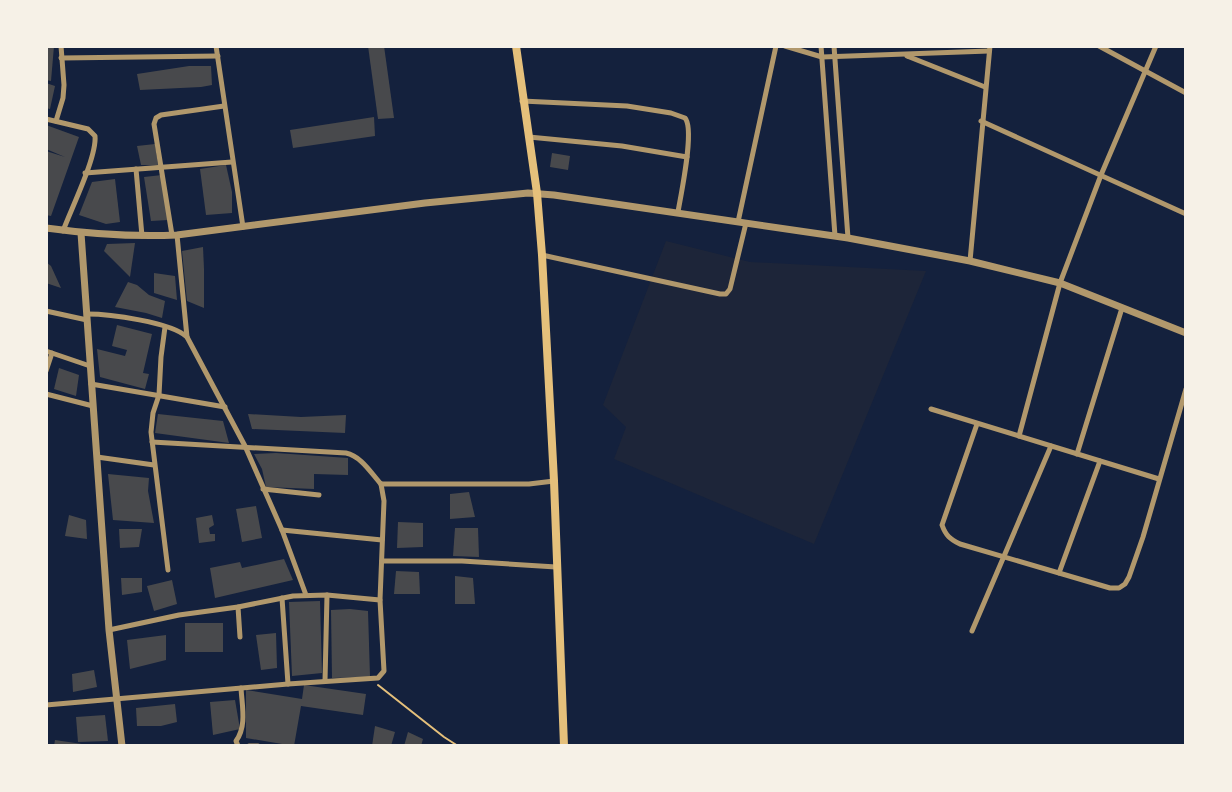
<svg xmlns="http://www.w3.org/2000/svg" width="1232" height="792" viewBox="0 0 1232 792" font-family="'Noto Sans',sans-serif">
  <rect width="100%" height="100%" fill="#14213d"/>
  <path fill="#1d2539" d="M666,241l84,21 176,9 -112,273 -200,-85 12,-32 -23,-22z"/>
  <g fill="#48494c">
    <path d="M46,46h8l-3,35 -5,-1z"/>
    <path d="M368,46h16l10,72 -16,1z"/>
    <path d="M189,66h22l1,19 -11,2 -61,3 -3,-16z"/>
    <path d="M46,83l9,3 -5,23 -4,-1z"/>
    <path d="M374,117l1,19 -82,12 -3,-18z"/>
    <path d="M46,125l33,12 -28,79 -5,-1v-64l19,6 -19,-8z"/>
    <path d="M155,144l3,21h-17l-4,-19z"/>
    <path d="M552,153l18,3 -2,14 -18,-3z"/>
    <path d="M226,165l6,27v21l-26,2 -6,-46z"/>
    <path d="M162,175l6,45 -17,1 -7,-44z"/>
    <path d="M115,179l5,43 -14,2 -27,-9 13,-33z"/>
    <path d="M135,243l-5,34 -26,-26 3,-7z"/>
    <path d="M203,247l1,22v39l-17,-7 -5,-50z"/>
    <path d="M46,262l5,4 10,22 -15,-5z"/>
    <path d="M154,273l21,3 2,24 -23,-7z"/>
    <path d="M128,282l9,3 12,10 16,6 -3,17 -16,-5 -31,-6z"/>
    <path d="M117,325l35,9 -9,39 6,1 -4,15 -45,-12 -3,-28 28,7 2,-6 -15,-4z"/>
    <path d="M59,368l20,7 -3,21 -22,-7z"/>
    <path d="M158,414l65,7 6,22 -74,-10z"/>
    <path d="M248,414l53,3 45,-2 -1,18 -93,-4z"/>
    <path d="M276,453l72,5v17l-34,-1v15l-48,-2 -4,-18 -8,-15z"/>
    <path d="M108,474l41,4 -1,13 6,32 -41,-3z"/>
    <path d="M469,492l6,25 -25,2v-25z"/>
    <path d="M256,506l6,32 -20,4 -6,-33z"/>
    <path d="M69,515l17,5 1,19 -22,-3z"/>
    <path d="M212,515l2,10 -5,3 1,6h5v7l-16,2 -3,-25z"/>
    <path d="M398,522l25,1v24l-26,1z"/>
    <path d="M455,528h23l1,29 -26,-1z"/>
    <path d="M119,529h23l-3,18 -19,1z"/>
    <path d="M284,559l9,21 -78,18 -5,-30 30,-6 2,6z"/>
    <path d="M396,571l23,1 1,22h-26z"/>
    <path d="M455,576l18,2 2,26h-20z"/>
    <path d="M121,578h21v14l-20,3z"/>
    <path d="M172,580l5,24 -23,7 -7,-25z"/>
    <path d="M320,601l2,72 -30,3 -3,-74z"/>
    <path d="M350,609l18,2 2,66 -38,1 -1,-68z"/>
    <rect x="185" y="623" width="38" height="29"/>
    <path d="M276,633l1,35 -16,2 -5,-35z"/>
    <path d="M166,635v25l-36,9 -3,-29z"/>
    <path d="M94,670l3,17 -24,5 -1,-18z"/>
    <path d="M304,685l62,9 -3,21 -62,-9 -7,40 -48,-8v-48l56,9z"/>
    <path d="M235,700l5,29 -27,6 -3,-33z"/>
    <path d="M175,704l2,18 -16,4h-24l-1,-18z"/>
    <path d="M105,715l3,26 -30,1 -2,-25z"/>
    <path d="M375,726l20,6 -4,14h-19z"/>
    <path d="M408,732l15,7 -2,7h-17z"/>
    <path d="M55,740l27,4v2h-28z"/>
  </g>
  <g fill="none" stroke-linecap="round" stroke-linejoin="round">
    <path stroke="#e5c07b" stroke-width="2" d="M378,685l66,52 14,9"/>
    <g stroke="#b1986c" stroke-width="5">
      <path d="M216,46l27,181"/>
      <path d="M785,46l37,11 167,-6"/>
      <path d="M821,46l14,190"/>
      <path d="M834,46l14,192"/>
      <path d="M1099,46l87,47"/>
      <path d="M907,56l78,31"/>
      <path d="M61,58l157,-2"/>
      <path d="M522,101l105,5 44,7 14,5c10,11 -4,76 -7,94"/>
      <path d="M46,119l42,10 7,7c2,21 -24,73 -32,95"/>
      <path d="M56,121l7,-23 1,-13 -3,-39"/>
      <path d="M981,121l205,93"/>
      <path d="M529,137l93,9 65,11"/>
      <path d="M136,169l6,67"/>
      <path d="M85,173l147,-11"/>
      <path d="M738,222l38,-176"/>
      <path d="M172,235l-18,-111 2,-6 5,-3 63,-9"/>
      <path d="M177,235l10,102"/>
      <path d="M542,255l178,39h6l4,-5 16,-66"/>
      <path d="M970,261l20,-215"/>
      <path d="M46,311l41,9"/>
      <path d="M87,314c22,0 84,8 100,23l58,109 37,84 24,65"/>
      <path d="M165,327l-4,30 -2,38 -6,18 -2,19 17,138"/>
      <path d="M46,351l44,15"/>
      <path d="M46,371l6,-18"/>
      <path d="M91,384l134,23"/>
      <path d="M46,394l47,12"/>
      <path d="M931,409l228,70"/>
      <path d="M977,424l-35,101c4,11 8,14 18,19l150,44h9l6,-4 4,-7 14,-40 43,-148"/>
      <path d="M1019,436l41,-153 41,-108 55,-129"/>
      <path d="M152,442l194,11c15,3 25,20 35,31"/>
      <path d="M1077,454l45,-146"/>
      <path d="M97,457l57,8"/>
      <path d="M381,484h148l25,-3"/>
      <path d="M263,489l56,6"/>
      <path d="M282,530l100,10"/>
      <path d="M382,561h80l94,6"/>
      <path d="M1059,573l41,-112"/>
      <path d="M282,598l6,86"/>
      <path d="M238,607l2,30"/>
      <path d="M109,630l70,-15 59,-8 55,-11 34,-1 53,5"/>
      <path d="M972,631l79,-185"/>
      <path d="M325,681l2,-86"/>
      <path d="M46,705l242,-21 90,-6 6,-7 -4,-71 4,-99 -3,-17"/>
      <path d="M238,746l-2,-5c11,-15 6,-35 5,-53"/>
      <path d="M249,746h9"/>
    </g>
    <g stroke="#b1986c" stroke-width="7">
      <path d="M46,228c44,6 87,9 131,7l248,-32 103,-10 26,2 294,43 122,23 90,22 126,50"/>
      <path d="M81,233l28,397 13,116"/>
    </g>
    <path stroke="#e5c07b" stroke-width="8" d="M516,46l21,147 5,62 12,226 10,265"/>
  </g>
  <rect width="1232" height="792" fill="none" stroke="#f6f1e7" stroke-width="96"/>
</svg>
